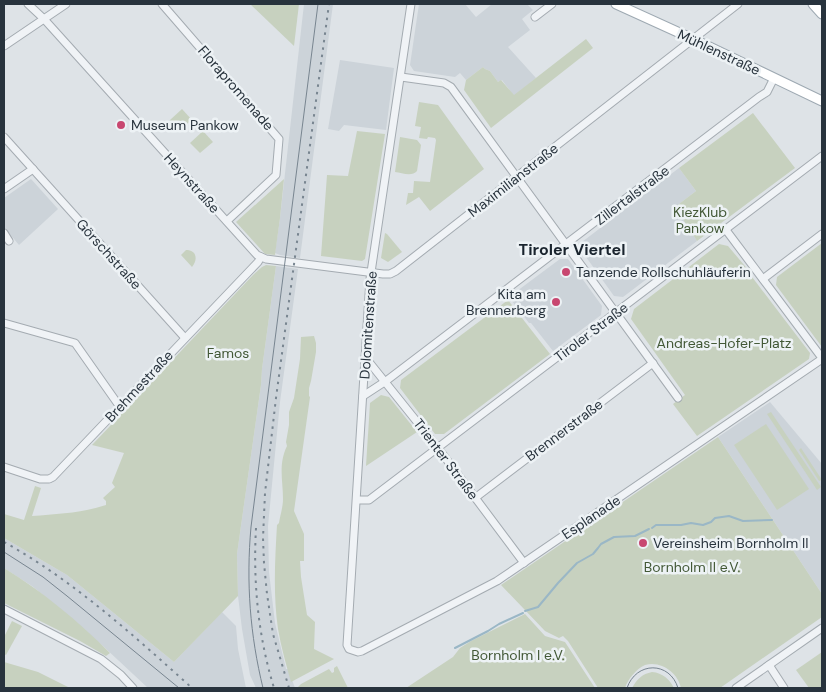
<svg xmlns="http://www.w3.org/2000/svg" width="826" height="692" viewBox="0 0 826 692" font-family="'DM Sans',sans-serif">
  <rect width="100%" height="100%" fill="#dee3e7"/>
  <g fill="#ccd3d9">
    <path d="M304,4h29l-33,254 -20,-3 -5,-2 5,-35z"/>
    <path d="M419,4h46l11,13 16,-13h35l6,6 -11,9 8,11 -22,17 28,31 -22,18 -12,-16 -4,2 -8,-11 -5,-2 -2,-2 -17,13 -6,-7 -5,4 -41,-6 -4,-6z"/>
    <path d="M340,60l54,8 -8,62 -42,-5 -5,6 -11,-2z"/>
    <path d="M679,168l17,23 -21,16 22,34 -74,56 -9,-1 -33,-46 1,-8z"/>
    <path d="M31,179l27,30 -39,36 -15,-18v-29z"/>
    <path d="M560,259h8l34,47 -1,9 -48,36 -22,-28h-2l-20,-26z"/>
    <path d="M276,266l22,3 -18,133 -12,124 1,46 6,51 11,46h2l7,19h-39l-6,-13 -8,-46 -4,-33 -1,-42 24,-169 1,-16z"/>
    <path d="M770,402l52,62v130l-104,-157z"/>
    <path d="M4,538l63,37 107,87 48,-50 14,14 2,23 8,39h-98l-45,-42 -55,-47 -16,-13 -28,-18z"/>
  </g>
  <g fill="#c7d1bf">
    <path d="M250,4h49l-5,42z"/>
    <path d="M586,39l7,9 -102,80 -27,-38 2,-10 17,-13 2,2 5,2 8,11 3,-2 13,15z"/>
    <path d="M419,102l19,3 46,64 -54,42 -11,-14 -13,8 2,-12h5l1,-12 16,1 6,-42 -1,-2 -7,-1 -1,2 -8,-1 2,-11 -6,-1z"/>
    <path d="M182,109l10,11 -13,10 -9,-10z"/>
    <path d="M753,113l42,55 -98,73 -22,-34 21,-16 -17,-23z"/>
    <path d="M203,131l10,11 -13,11 -10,-10z"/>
    <path d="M357,131l28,3 -20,125 -3,2 -41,-5 6,-81 21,1z"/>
    <path d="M400,137l17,3 4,5 -4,26c-5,6 -15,2 -22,1z"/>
    <path d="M284,179l-4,39 -5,37 -10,-1 -29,-32z"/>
    <path d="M385,233l2,1 15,18 -14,10 -7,-4z"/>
    <path d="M822,243v104l-46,-62 1,-8z"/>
    <path d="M719,244l9,2 22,26 -1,1 61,80 -1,6 -112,77 -24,-32 12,-9 -54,-76 3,-10z"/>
    <path d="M186,250c11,0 12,10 6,17l-11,-12z"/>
    <path d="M266,265l10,1 -14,103 -1,16 -24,169 1,42 -64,66 -107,-87 -63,-37v-24l20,6 11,-34 6,2 -9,28c26,-2 50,-3 74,-11v-4l-3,-3 12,-11 -3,-4 12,-30 -32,-8 161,-170 9,-8z"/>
    <path d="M508,300l42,54 -106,80h-9l-35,-46 1,-8z"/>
    <path d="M314,336l2,7v9l-5,29 -2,7v8l1,1 -16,114 10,23v27h-4l1,16 6,38 8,7 -1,27 20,10 -43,23c-5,-18 -10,-35 -13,-53 -5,-34 -3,-70 -1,-104l2,-2c1,-7 4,-16 4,-24 0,-19 -5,-34 4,-53l-1,-4 3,-17v-13l5,-14 6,-39 1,-22z"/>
    <path d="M381,395l8,2 28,35 -51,34 4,-63z"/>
    <path d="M771,412l50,75 -4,3 -50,-76z"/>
    <path d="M766,424l43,65 -32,21 -43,-65z"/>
    <path d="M718,437l104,157v23l-102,71h-39c-3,-15 -20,-28 -36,-23 -9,4 -17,14 -20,23h-27l-30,-47 -5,-5 -4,2 -14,-7 -44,-46z"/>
    <path d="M801,448l21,32 -3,1 -20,-31z"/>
    <path d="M4,568c38,23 74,53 106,85l-4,3 -26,-15 -76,-38z"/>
    <path d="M525,614l20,22 20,6 30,46h-189l47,-31 7,-9 11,-7z"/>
    <path d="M12,621l10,5 -16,29 -2,-1v-17z"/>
    <path d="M822,652v36h-13l-13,-18z"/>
    <path d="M4,662l34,10 32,16h-66z"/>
    <path d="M337,666l11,22h-51l4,-4 28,-15 3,4 2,-1v-4z"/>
    <path d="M652,672c11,1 17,7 22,16h-42c5,-9 10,-14 20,-16z"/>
  </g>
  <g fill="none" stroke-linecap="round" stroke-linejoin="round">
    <g stroke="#9ab7c6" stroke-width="2">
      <path d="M652,528l4,-3h25l10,-2 12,2 8,-3 4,-4 14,-2 14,5 29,-1"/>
      <path d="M525,611l13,-4 20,-24 19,-20 16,-9 5,-6 3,-4 13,-7 21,-1 14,-7"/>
      <path d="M455,648l33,-17 11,-7 24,-11"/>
    </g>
    <g stroke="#a4abb1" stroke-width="9">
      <g id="minor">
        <path d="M28,4l16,15 213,236 9,4 117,15h7l6,-3 342,-267"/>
        <path d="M162,4l117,135 -3,36 -49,46"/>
        <path d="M411,4l-41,275 -23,366 2,4 9,3 4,-1 135,-70 325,-222"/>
        <path d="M535,17l17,-13"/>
        <path d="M4,46l62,-42"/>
        <path d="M401,77l43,6 7,4 227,311"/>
        <path d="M4,137l181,201"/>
        <path d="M4,189l29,-20"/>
        <path d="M726,230l96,128"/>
        <path d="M4,233l5,8"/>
        <path d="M763,279l59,-45"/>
        <path d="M4,323l71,20 45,64"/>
        <path d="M365,357l73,91 86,115"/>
        <path d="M363,396l23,-15 373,-284 8,-5 7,-14"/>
        <path d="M4,467l36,12h9l4,-2 205,-215 3,-5"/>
        <path d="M475,498l178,-135"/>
        <path d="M357,500h12l453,-344"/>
        <path d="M4,609l97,50 20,16 12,13"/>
        <path d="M769,665l15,23"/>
        <path d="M736,688l86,-60"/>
      </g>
    </g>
    <g stroke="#9ea9b2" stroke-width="11">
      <g id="major">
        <path d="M616,4l77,35 129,62"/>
        <path d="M813,4l9,10"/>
      </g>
    </g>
    <use href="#minor" stroke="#f0f3f6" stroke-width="7"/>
    <use href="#major" stroke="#fff" stroke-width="9"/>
    <g stroke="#788590" stroke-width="1">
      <path d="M4,552l39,25 24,19 112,92"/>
      <path d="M263,688c-13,-53 -17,-106 -12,-161l67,-523"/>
      <path d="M627,688c9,-27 43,-27 51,0"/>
    </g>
    <g stroke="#788590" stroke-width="2" stroke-dasharray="2.5 5" stroke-linecap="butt">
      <path d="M256,528c-3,54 2,108 18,160"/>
      <path d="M4,542c70,39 129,93 188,146"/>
      <path d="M289,688l-16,-54 -6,-40 -3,-31 -1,-25 2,-45 11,-95 53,-394"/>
    </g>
  </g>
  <g fill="#c84770" stroke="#edf2f5" stroke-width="2">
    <circle cx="121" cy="125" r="5"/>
    <circle cx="566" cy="272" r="5"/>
    <circle cx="556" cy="302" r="5"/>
    <circle cx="643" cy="543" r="5"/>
  </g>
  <g text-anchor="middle" stroke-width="5" stroke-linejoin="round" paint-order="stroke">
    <g font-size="14" fill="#28333d" stroke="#edf2f5">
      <text transform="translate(719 52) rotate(25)" y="5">Mühlenstraße</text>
      <text transform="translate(236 88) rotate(49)" y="5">Florapromenade</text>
      <text transform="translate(513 180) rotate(-38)" y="5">Maximilianstraße</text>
      <text transform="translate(192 183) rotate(48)" y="5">Heynstraße</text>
      <text transform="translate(632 195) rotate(-37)" y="5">Zillertalstraße</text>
      <text transform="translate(109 254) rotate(48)" y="5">Görschstraße</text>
      <text transform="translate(368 325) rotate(-86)" y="5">Dolomitenstraße</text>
      <text transform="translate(591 332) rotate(-37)" y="5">Tiroler Straße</text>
      <text transform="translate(139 386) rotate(-47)" y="5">Brehmestraße</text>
      <text transform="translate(564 430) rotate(-37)" y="5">Brennerstraße</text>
      <text transform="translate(446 459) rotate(53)" y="5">Trienter Straße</text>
      <text transform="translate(591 517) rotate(-34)" y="5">Esplanade</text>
    </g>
    <g font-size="14" fill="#28333d" stroke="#edf2f5" text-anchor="start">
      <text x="131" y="130">Museum Pankow</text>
      <text x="576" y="277">Tanzende Rollschuhläuferin</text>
      <text x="546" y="299" text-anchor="end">Kita am<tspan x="546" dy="16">Brennerberg</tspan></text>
      <text x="653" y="548">Vereinsheim Bornholm II</text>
    </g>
    <g font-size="14" fill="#425836" stroke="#edf2f5">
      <text x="700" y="217">KiezKlub<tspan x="700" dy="16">Pankow</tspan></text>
      <text x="724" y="348">Andreas-Hofer-Platz</text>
      <text x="228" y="358">Famos</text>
      <text x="692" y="572">Bornholm II e.V.</text>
      <text x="518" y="660">Bornholm I e.V.</text>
    </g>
    <g font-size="16" font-weight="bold" fill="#1a242e" stroke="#edf2f5">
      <text x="572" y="255">Tiroler Viertel</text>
    </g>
  </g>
  <rect width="826" height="692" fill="none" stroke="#28333d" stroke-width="10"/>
</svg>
